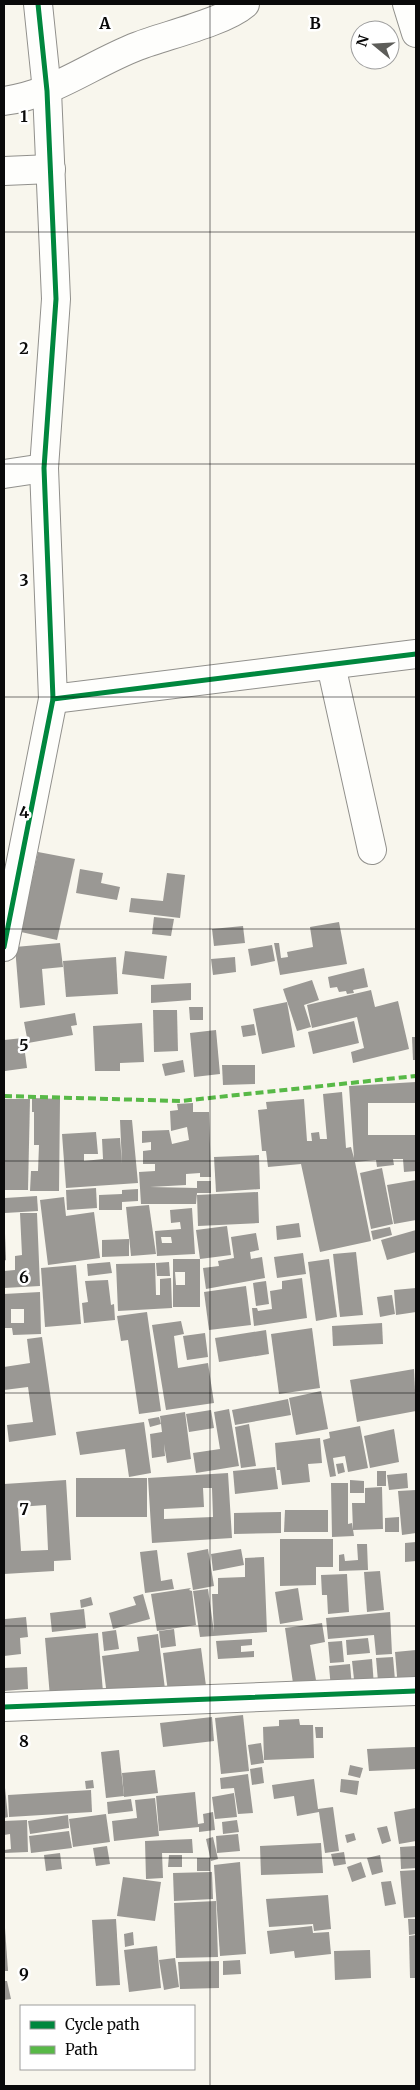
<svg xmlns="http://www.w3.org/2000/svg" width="420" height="2090" viewBox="0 0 420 2090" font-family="Merriweather,serif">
  <rect width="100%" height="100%" fill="#f8f6ed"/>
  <g fill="#9a9894" fill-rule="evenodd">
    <path d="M38,852l37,7 -18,81 -36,-8z"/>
    <path d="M80,869l23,4 -2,10 19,4 -3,13 -41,-7z"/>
    <path d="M167,873l18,2 -5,43 -51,-6 2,-14 32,3z"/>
    <path d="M154,917l20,2 -3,17 -19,-2z"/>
    <path d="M339,922l8,42 -67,11 -6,-32h5l2,15 7,-1 -1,-5 26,-5 -3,-20z"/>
    <path d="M243,926l2,17 -31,3 -2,-17z"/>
    <path d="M60,943l3,24 -21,2 3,36 -25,3 -5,-61z"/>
    <path d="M272,945l3,16 -24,5 -3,-17z"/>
    <path d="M125,951l42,5 -3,23 -42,-5z"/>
    <path d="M116,957l2,37 -52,3 -3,-36z"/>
    <path d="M235,957l1,15 -23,3 -2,-16z"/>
    <path d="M364,968l4,19 -15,3 1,3 -7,1 -1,-3 -7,1 -2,-5 -7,1 -2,-11z"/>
    <path d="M312,980l7,20 -15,5 7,22 -14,4 -14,-42z"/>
    <path d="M191,983v17l-40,3v-18z"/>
    <path d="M371,990l4,17 23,-6 11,48 -56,14 -2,-11 13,-4 -7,-31 -45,11 -5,-23z"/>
    <path d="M287,1002l8,45 -33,7 -9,-45z"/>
    <path d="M189,1007h14v13h-13z"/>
    <path d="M153,1010h24l1,41 -24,1z"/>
    <path d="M75,1013l2,12 -6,1 2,9 -45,8 -4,-21z"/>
    <path d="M354,1021l5,22 -46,11 -5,-22z"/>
    <path d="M142,1023l2,39 -24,1v8h-25l-2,-45z"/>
    <path d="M254,1024l2,11 -13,2 -2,-11z"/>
    <path d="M216,1030l4,44 -26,3 -4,-44z"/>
    <path d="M412,1037h4v23h-3z"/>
    <path d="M23,1038l4,30 -22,3 -1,-31z"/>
    <path d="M183,1060l2,12 -20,4 -3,-12z"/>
    <path d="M222,1065h33v19l-32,1z"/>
    <path d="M416,1082v21h-48v32h48v36l-12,1 -1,-13h-10l1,6 -17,2 -1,-7 -21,2 16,79 -51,11 -19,-88 -33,3 -2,-16h-4l-4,-41 9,-1 -1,-7 38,-3 3,42h5l-1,-8 8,-1 1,7h7l-4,-45 19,-2 4,56 5,-1 3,11 -5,-72z"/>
    <path d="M32,1098l28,1 -1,92h-29l1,-20h7l1,-26h-5v-33h-2z"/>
    <path d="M4,1099h26l-2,91h-24z"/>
    <path d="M193,1103v9h16l2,65h-11v-4l-14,1v11l-36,2 47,1v-7h14v12h-14l-1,11h-55l-2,-32 16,-1v-7h-12v-13l8,-1v-8l-9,1v-12l27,-1 3,14 17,-4 -2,-13 -16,4 -1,-20 8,-1 -1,-6z"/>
    <path d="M120,1120h12l6,63 -72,5 -4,-54 34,-2 2,22h-14v7l19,-2 -1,-20 18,-1 2,26z"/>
    <path d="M259,1155l1,34 -44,3 -2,-35z"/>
    <path d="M382,1168l11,56 -22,5 -11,-56z"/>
    <path d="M416,1180v40l-22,4 -7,-39z"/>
    <path d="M96,1188l1,20 -30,2 -1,-20z"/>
    <path d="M138,1189v12l-16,1v8h-23v-15l23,-1v-4z"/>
    <path d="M258,1192l1,31 -61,3 -1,-31z"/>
    <path d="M37,1196l1,15 -33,2v-15z"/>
    <path d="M64,1197l2,19 28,-4 6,46 -52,7 -8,-65z"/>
    <path d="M149,1205l7,49 -25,2 -5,-49z"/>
    <path d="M192,1208l3,46 -38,2 -2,-25 26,-2 -1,-7 -9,1 -1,-13zM161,1237h10l1,6h-10z"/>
    <path d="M20,1213h17l3,73 -36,2v-17l11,-1v-14l7,-1z"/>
    <path d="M299,1223l2,14 -24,3 -1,-14z"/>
    <path d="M227,1226l4,29 -31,4v48h-27v-48h27l-4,-29zM175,1272h10v13h-9z"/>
    <path d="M390,1227l2,8 -19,5 -2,-9z"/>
    <path d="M416,1230v22l-29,8 -6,-20z"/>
    <path d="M256,1233l3,17 -9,2 1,7 11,-2 3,21 -59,11 -3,-21 16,-2 -1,-5 16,-3 -3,-21z"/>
    <path d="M4,1234h1l1,26 -2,1z"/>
    <path d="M129,1239v17l-27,1v-17z"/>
    <path d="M356,1252l7,63 -23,2 -7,-63z"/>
    <path d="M303,1253l3,21 -29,4 -3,-21z"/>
    <path d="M329,1259l8,58 -21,4 -8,-59z"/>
    <path d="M110,1262l2,11 -24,3 -1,-12z"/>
    <path d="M169,1262l1,14h-13l-1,-13z"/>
    <path d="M155,1263l1,32h4v-16l11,-1 1,30 -54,3 -2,-47z"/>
    <path d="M76,1265l5,59 -36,3 -4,-59z"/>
    <path d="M302,1278l5,40 -53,8 -2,-18h5l1,3 14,-2 -2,-18 12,-2v-8z"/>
    <path d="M108,1280l3,25 3,-1 1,16 -31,3 -2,-20 6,-1 -3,-21z"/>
    <path d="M266,1281l3,23 -13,2 -3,-23z"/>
    <path d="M246,1286l5,39 -42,5 -5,-38z"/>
    <path d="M416,1288v24l-20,3 -2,-25z"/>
    <path d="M40,1292l1,42 -28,1 -1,-7h-8v-34zM11,1309h13v14h-13z"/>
    <path d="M392,1295l3,19 -15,3 -3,-20z"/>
    <path d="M147,1312l14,99 -22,3 -11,-74 -7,1 -4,-25z"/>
    <path d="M181,1321l3,13 -10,2 4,32 30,-5 6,40 -48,7 -14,-85z"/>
    <path d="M382,1323l1,21 -50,2 -1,-20z"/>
    <path d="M312,1328l8,60 -41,6 -8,-60z"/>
    <path d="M266,1330l3,24 -50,8 -4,-24z"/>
    <path d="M205,1333l3,24 -21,3 -4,-24z"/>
    <path d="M42,1337l14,98 -47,7 -2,-17 26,-3 -5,-35 -24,3v-23l26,-4 -3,-24z"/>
    <path d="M414,1369l2,42 -59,11 -7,-42z"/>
    <path d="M321,1391l7,38 -32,6 -7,-37z"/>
    <path d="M288,1399l3,16 -56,10 -3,-15z"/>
    <path d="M229,1409l10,57 -43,7 -3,-20 27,-4 -6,-37z"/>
    <path d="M211,1410l3,18 -25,4 -3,-18z"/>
    <path d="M185,1412l6,47 -24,4 -3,-19 1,12 -13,2 -2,-24 12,-2 -2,-16z"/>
    <path d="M159,1417l2,7 -11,3 -2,-8z"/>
    <path d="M144,1422l7,51 -22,4 -4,-28 -45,6 -4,-23z"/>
    <path d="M249,1424l7,42 -15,2 -6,-41z"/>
    <path d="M360,1426l8,42 -20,4 -3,-16 -12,2 3,18 -6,1 -7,-37 7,-2 -1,-6z"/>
    <path d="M394,1429l5,33 -29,6 -6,-32z"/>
    <path d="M320,1438l2,25 -14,1 2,18 -28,3 -2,-15h-3l-2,-27z"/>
    <path d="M343,1463l2,9 -7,2 -2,-10z"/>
    <path d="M275,1467l3,22 -43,5 -2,-23z"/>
    <rect x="377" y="1471" width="9" height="15"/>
    <path d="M228,1473l4,65 -80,5 -4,-65zM203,1488h9l1,29 -49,2v-10l40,-2z"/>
    <path d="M407,1473l1,15 -19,2 -2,-15z"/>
    <rect x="76" y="1478" width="71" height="39"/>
    <path d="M66,1480l5,80 -17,1v10l-50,3v-90zM46,1505l2,45 -27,1 -3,-44z"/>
    <path d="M350,1480l14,1v12h-14z"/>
    <path d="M331,1483h17v41l4,-1 2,13 -22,1z"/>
    <path d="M382,1487l1,42 -30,1 -1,-27h13v-15z"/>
    <path d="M416,1490v43l-14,2 -4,-44z"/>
    <path d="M285,1510h43v22h-44z"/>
    <path d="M281,1512v21l-47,1v-21z"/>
    <path d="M399,1517v15h-14v-14z"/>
    <path d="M280,1539h53v28h-17v18l-36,1z"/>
    <path d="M416,1542v19l-11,1v-19z"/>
    <path d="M357,1544h10l1,26 -29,1v-16l5,-1 1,7 13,-1z"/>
    <path d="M208,1549l6,37 -21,4 -6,-37z"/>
    <path d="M241,1549l3,16 -31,6 -2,-17z"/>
    <path d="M157,1550l4,31 11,-2 2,10 -29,4 -5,-41z"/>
    <path d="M264,1557l3,75 -67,5 -7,-46 15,-2 6,43 -2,-38h6v-16l27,-1v-19z"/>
    <path d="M380,1571l4,39 -17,2 -3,-40z"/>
    <path d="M347,1574l2,38 -21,2 -1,-19h-5l-1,-20z"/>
    <path d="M191,1588l-2,2 3,1 4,34 -39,6 -6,-37z"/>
    <path d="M298,1588l5,32 -23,4 -5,-32z"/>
    <path d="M143,1594l7,25 -37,10 -4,-16 27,-8 -3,-8z"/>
    <path d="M91,1597l2,8 -12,3 -1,-8z"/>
    <path d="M84,1609l2,19 -34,4 -2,-19z"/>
    <path d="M390,1612l2,42 -16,1 -2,-20 -46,4 -2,-21z"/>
    <path d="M26,1617l2,20 -8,1 1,16 -17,2 1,-37z"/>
    <path d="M322,1623l3,19 -15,3 7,41 -23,4 -9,-62z"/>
    <path d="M174,1629l2,17 -15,2 -2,-17z"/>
    <path d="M116,1630l3,19 -15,2 -2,-19z"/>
    <path d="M98,1633l5,59 -53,5 -5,-59z"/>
    <path d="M158,1634l7,55 -58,7 -5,-40 37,-5 -2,-14z"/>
    <path d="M368,1638l2,15 -23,2 -1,-15z"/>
    <path d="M252,1639v6l-11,1v6l13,-1v6l-36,2 -2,-18z"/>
    <path d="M342,1641l2,21 -14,1 -2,-21z"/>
    <path d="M201,1648l5,38 -38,6 -5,-39z"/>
    <path d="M416,1650v37l-18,1 -3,-36z"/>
    <path d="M393,1657l2,23 -17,1 -2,-23z"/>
    <path d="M372,1659l2,27 -19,2 -3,-27z"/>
    <path d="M350,1664l2,23 -21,2 -2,-23z"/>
    <path d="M27,1667l1,22 -24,2v-23z"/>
    <path d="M243,1715l6,56 -28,3 -6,-56z"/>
    <path d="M212,1717l2,24 -51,6 -3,-24z"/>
    <path d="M299,1719l1,6h13l1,33 -50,2 -1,-33 16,-1v-6z"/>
    <path d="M315,1727h8v11h-7z"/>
    <path d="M261,1743l3,20 -13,2 -3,-20z"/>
    <path d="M415,1747l1,22 -47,2 -2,-22z"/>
    <path d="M119,1750l5,46 -18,2 -5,-46z"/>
    <path d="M350,1765l13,3 -3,10 -12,-3z"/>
    <path d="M262,1767l2,16 -12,2 -2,-16z"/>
    <path d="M155,1770l3,23 -34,4 -2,-24z"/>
    <path d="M248,1774l5,39 -15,1 -4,-26 -13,1 -1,-11z"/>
    <path d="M4,1778l4,39 -4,1z"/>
    <path d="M314,1779l4,30 15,-2 6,44 -14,2 -6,-41 -22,4 -3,-20 -20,3 -2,-14z"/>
    <path d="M341,1779l18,2 -2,14 -17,-3z"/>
    <path d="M93,1780l1,8 -8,1 -1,-8z"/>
    <path d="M91,1790l1,22 -83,5 -1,-22z"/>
    <path d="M195,1792l3,32 6,-1 -1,-9 10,-2 2,18 -16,2v-5l-40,4 -3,-35z"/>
    <path d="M234,1793l3,24 -22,2 -3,-22z"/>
    <path d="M155,1798l4,38 -45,5 -2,-20 25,-3 -2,-18z"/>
    <path d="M131,1799l2,12 -25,3 -1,-12z"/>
    <path d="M416,1808v33l-17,3 -5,-32z"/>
    <path d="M106,1814l4,28 -37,5 -4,-28z"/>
    <path d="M68,1815l1,13 -39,6 -2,-13z"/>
    <path d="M27,1820l1,32 -24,1v-3l7,-1 -1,-15 -6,1v-14z"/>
    <path d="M237,1820l2,12 -16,2 -1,-12z"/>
    <path d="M387,1826l4,15 -9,3 -5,-16z"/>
    <path d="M69,1831l3,17 -41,5 -2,-17z"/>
    <path d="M354,1833l2,7 -9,3 -2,-8z"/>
    <path d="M238,1834l2,17 -23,2 -1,-17z"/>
    <path d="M213,1837l5,22 -7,2 -5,-22z"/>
    <path d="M192,1839l1,14h-31l1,25 -17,1 -1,-38z"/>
    <path d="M321,1843l2,30 -62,2 -1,-29z"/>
    <path d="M107,1846l3,18 -14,2 -3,-18z"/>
    <path d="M416,1846v22l-15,1 -1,-22z"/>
    <path d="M344,1852l2,12 -12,2 -3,-12z"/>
    <path d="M60,1853l2,16 -16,2 -2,-16z"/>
    <path d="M169,1855h13v12h-14z"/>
    <path d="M380,1855l3,17 -11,3 -5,-17z"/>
    <rect x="197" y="1858" width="13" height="13"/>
    <path d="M240,1862l6,92 -26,2 -6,-91z"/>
    <path d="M361,1862l5,15 -14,5 -5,-15z"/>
    <path d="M416,1870v47l-12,1 -4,-47z"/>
    <path d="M212,1872l1,27 -39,2 -1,-28z"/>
    <path d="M123,1877l38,5 -6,39 -38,-5z"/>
    <path d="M391,1881l5,23 -11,2 -4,-24z"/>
    <path d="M328,1895l3,34 -17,2 -1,-7 -44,3 -3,-28z"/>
    <path d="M216,1901l2,56 -42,1 -2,-55z"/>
    <path d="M4,1914l4,57h-4z"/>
    <path d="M116,1919l4,66 -24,1 -4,-66z"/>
    <path d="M408,1919h8v15l-7,1z"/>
    <path d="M312,1926l1,7 16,-1 2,22 -36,4 -1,-7 -24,3 -3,-23z"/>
    <path d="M133,1932l1,13 -9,2 -1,-13z"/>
    <path d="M416,1935v43h-6l-1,-42z"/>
    <path d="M157,1946l4,42 -32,4 -5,-42z"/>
    <path d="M370,1950l1,28 -36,2 -1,-29z"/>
    <path d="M175,1958l4,29 -15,3 -5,-30z"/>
    <path d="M240,1960l1,14 -18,1v-14z"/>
    <path d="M219,1961v27l-39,1 -2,-27z"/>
    <path d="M4,1981h3l4,18 -7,1z"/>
  </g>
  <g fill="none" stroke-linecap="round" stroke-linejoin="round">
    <g stroke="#91908c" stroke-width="30">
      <g id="street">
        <path d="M407,4l9,29"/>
        <path d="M4,101c51,-7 87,-37 134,-55 29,-11 86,-24 107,-42"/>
        <path d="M4,171l47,-2"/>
        <path d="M4,474l40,-6"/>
        <path d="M331,665l41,185"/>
        <path d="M53,699l363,-45"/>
        <path d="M4,947l49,-248 -9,-231 12,-169 -9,-208 -9,-87"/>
        <path d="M4,1707l412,-16"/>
      </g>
    </g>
    <use href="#street" stroke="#fefefc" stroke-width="28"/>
    <path stroke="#58b947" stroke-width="4" stroke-dasharray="8 4" stroke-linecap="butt" d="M4,1096l177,5 235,-25"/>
    <g stroke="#fff" stroke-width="8">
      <g id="cycleway">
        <path d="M53,699l363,-45"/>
        <path d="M4,947l49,-248 -9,-231 12,-169 -9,-208 -9,-87"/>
        <path d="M4,1707l412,-16"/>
      </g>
    </g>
    <use href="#cycleway" stroke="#00873e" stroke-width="5"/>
  </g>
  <path fill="none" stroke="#0a0a0a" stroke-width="1" stroke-opacity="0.55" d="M210,4v2082M4,232h412M4,464h412M4,697h412M4,929h412M4,1161h412M4,1393h412M4,1626h412M4,1858h412"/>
  <g font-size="16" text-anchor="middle" font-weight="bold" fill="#0a0a0a" stroke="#fff" stroke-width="5" stroke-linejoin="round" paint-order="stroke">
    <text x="105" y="29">A</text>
    <text x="315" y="29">B</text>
    <text x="24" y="122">1</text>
    <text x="24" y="354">2</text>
    <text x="24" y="586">3</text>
    <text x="24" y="818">4</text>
    <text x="24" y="1051">5</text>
    <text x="24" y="1283">6</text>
    <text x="24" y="1515">7</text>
    <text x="24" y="1747">8</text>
    <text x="24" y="1980">9</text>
  </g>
  <rect width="420" height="2090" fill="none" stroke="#0a0a0a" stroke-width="10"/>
  <rect x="20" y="2005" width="175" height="65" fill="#ffffff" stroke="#9d9d9d"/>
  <rect x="30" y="2021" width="25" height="8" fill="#00873e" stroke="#9d9d9d"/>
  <text x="65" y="2030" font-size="15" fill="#0a0a0a">Cycle path</text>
  <rect x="30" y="2046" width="25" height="8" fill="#58b947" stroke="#9d9d9d"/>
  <text x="65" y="2055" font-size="15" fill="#0a0a0a">Path</text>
  <g transform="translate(375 45) rotate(288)"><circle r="24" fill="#ffffff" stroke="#9d9d9d"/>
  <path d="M0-4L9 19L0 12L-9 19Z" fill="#5d5d59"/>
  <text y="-8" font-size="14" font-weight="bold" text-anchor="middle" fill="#0a0a0a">N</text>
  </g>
</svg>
